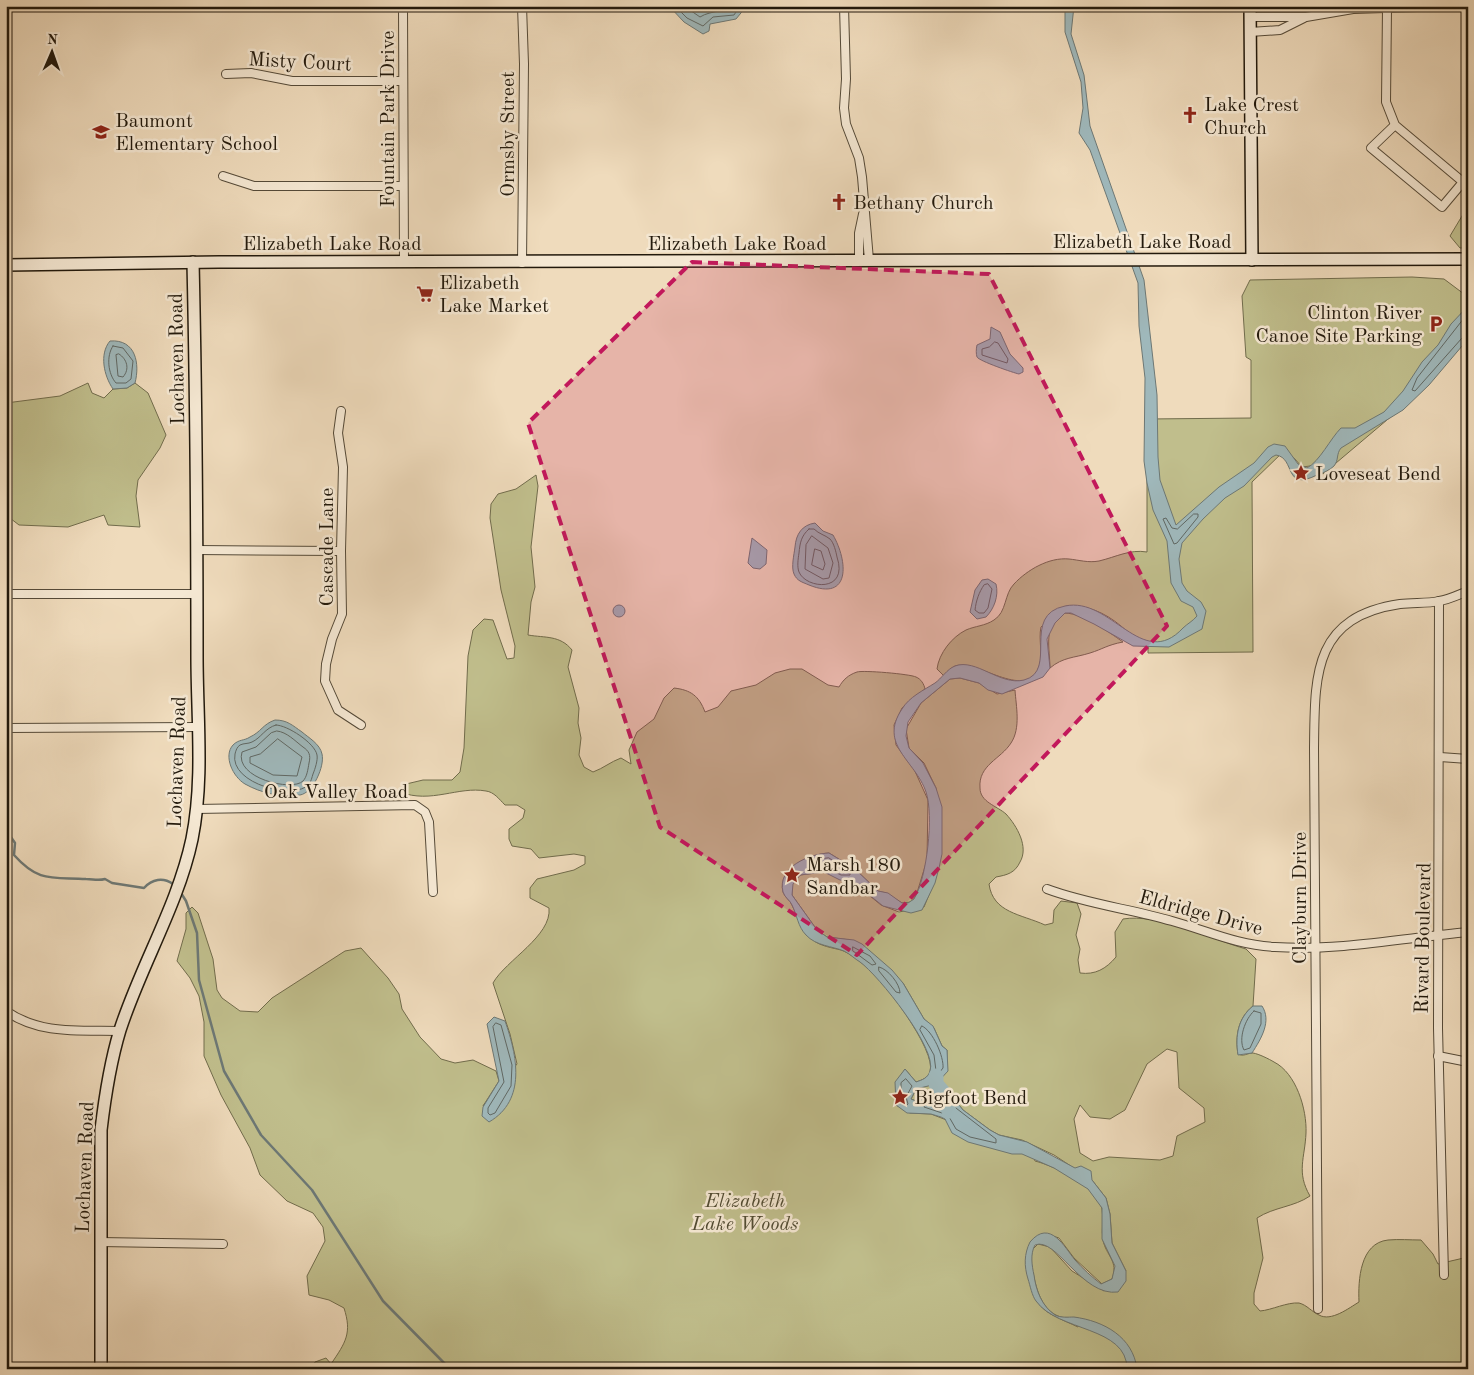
<svg xmlns="http://www.w3.org/2000/svg" width="1474" height="1375" viewBox="0 0 1474 1375" font-family="'Old Standard TT',serif">
  <rect width="100%" height="100%" fill="#efdbbc"/>
  <filter id="stains"><feTurbulence type="fractalNoise" baseFrequency=".004" numOctaves="4"/><feColorMatrix values="0 0 0 0 .2 0 0 0 0 .09 0 0 0 0 .02 0 0 0 .5 -.17"/></filter>
  <radialGradient id="worn" r=".72"><stop offset=".6" stop-color="#630" stop-opacity="0"/><stop offset="1" stop-color="#630" stop-opacity=".3"/></radialGradient>
  <g fill="#c0be8c" stroke="#716c4c" fill-rule="evenodd">
    <path d="M1468,206v42h-8l-10,-12z"/>
    <path d="M1412,277l32,2 24,18v15l-42,75 -103,87 -13,-8 -8,1 -8,-9 -11,-6 -31,30 1,170 -105,1v-12c-11,-2 -19,-8 -27,-15 -17,-14 -34,-21 -55,-20l-25,21c-3,13 3,29 -3,42 -13,31 -62,-10 -83,-3 -4,2 -8,6 -11,10l-7,-7c2,-16 15,-32 29,-39 9,-4 19,-4 28,-10 13,-8 10,-26 20,-36 13,-14 35,-27 55,-25 10,1 19,4 30,2 17,-4 31,-12 48,-9v-133l104,-1v-58l-5,-3 -4,-61 8,-16z"/>
    <path d="M88,383l4,10 12,5 9,-9 14,-1 8,-5 13,10 18,42 -6,13 -22,32 -2,16 4,31 -32,-2 -4,-10 -36,12 -49,-2 -13,-10v-112l54,-7z"/>
    <path d="M536,475l2,11 -7,61 4,40 -4,15 -3,33c17,3 32,0 44,15l-4,17 11,41 -1,15 3,15 -2,17 5,12 9,5c11,-4 17,-10 28,-14l10,6 -2,-14 8,-18 17,-13 10,-21 10,-10c17,2 25,8 31,24l13,-5 13,-16 25,-6 19,-12 15,-4h12l26,16 11,2c4,-7 9,-12 18,-15 6,-2 53,2 59,5 5,2 8,7 9,12l-23,19 -8,17 2,20 18,24 14,31 -1,60 -11,36 -5,6 -9,1 -16,-10 -8,-2 -23,-22 -26,-16c-19,1 -52,15 -46,39 2,6 7,8 9,13 5,11 11,26 21,35 7,6 20,8 28,10 9,3 18,11 26,17 16,13 70,84 63,105 -2,6 -8,8 -14,10l-11,-13 -9,15v21l14,8 21,1 101,39 3,8c20,5 63,26 67,48 2,10 -1,21 1,31 3,16 16,21 9,39l-10,5 -28,-26 -15,-20 -9,-3 -16,3 -1,11 5,-5 12,3 22,24 32,20 22,-20 -14,-28 -2,-29 -4,-16 -14,-18 -38,-25 -32,-15 -23,-5 -9,-5 -27,-20 -12,-15 -8,-3 -27,9 -5,-2 6,-11 19,-4 11,-13v-21l-5,-4 -8,-18 -10,-9 -21,-36 -53,-43 -23,-3 -10,-7 -25,-35v-11l8,-9 24,-3 29,10 28,23 18,7 25,-5 12,-30v-89l-12,-25 -15,-15 -3,-19 15,-26 29,-24 10,-1 19,5 18,11 18,-4c1,16 6,38 -4,53 -10,16 -33,22 -31,45 0,14 17,18 26,26 11,12 23,33 14,48 -5,11 -13,13 -24,15l-7,7c4,29 32,30 56,41l8,-2 1,-13 7,-9 16,2 4,11 -5,21 4,14 -2,11 2,13c15,2 26,-4 36,-16l-1,-25 8,-13c34,-6 88,20 123,30l10,10 -3,47c-15,12 -18,30 -15,48 6,3 9,-1 15,-1 6,1 16,6 21,9 22,11 33,47 32,71 -1,25 -10,39 4,63 -16,11 -36,11 -53,22l6,40 -9,35v11l6,7c12,-1 27,-9 39,-8 8,2 13,9 20,12 12,7 30,-7 40,-13 -1,-22 1,-59 29,-62 11,-1 22,0 33,0l12,14 5,10 30,-7v112h-1157l4,-7 11,-4 5,6c15,-22 21,-31 13,-56l-15,-8 -20,-5 -2,-19 18,-35 -2,-14 -10,-14 -26,-12 -27,-26 -10,-27 -29,-53 -17,-39v-34l-5,-26 -9,-18 -13,-17 9,-32v-16l6,-6 6,6 15,46 4,31 5,8 18,13 18,1 14,-14 73,-47 16,-3 27,30 11,16 3,15 18,28 21,22 14,4 18,-3 23,11 3,10 -16,25 34,-42 -7,-30 -17,-51c13,-23 59,-47 56,-75l-19,-10v-10l7,-9 37,-9 11,-6v-8l-11,-2 -35,4 -8,-9 -19,-3 -3,-7v-10l14,-11 2,-8 -8,-5h-12c-6,-6 -11,-13 -19,-14 -28,-5 -55,13 -86,1l2,-7 21,-5h29l8,-8 4,-24 4,-92 5,-26 11,-11 9,1 14,39 7,-1 1,-12 -14,-56 -11,-72 1,-14 7,-10 18,-5zM1167,1049l10,3 2,36 25,20 1,14 -28,14 -4,20 -13,4 -51,-3 -16,4 -13,-8 -6,-34 6,-14 10,12 20,2 15,-9 22,-46zM1033,1272c3,16 8,37 25,44 6,3 16,1 23,3l-3,8c-32,-15 -46,-16 -45,-55z"/>
    <path d="M1065,613c20,1 42,18 58,29 -16,3 -20,7 -33,11 -16,5 -27,4 -40,15 0,-18 -8,-46 15,-55z"/>
  </g>
  <g fill="#9fb8bb" stroke="#6d7875">
    <path d="M669,6h76v2l-9,11 -26,5 -1,7 -6,3 -19,-12z"/>
    <path d="M1065,6h9l-3,28 13,41 6,51 54,154 13,115 1,62 2,23 16,45 43,-38 35,-24 14,-16 6,-3 11,2 13,18 9,4c13,-7 23,-29 34,-40h14l29,-16 19,-21 19,-29 16,-17 13,-21 17,-18v33l-39,46 -26,25 -62,38c-5,6 -2,12 -7,18 -4,4 -11,7 -17,9 -34,17 -21,-17 -41,-20l-4,2 -28,29 -19,12 -22,21 -21,24 -3,16 3,24 5,8 14,11 5,9 -4,18 -33,18 -36,-1 -39,-22 -23,-11h-6l-10,10 -8,16 3,29 -7,9 -41,17 -14,-4 -9,-7 -19,-5 -10,1 -29,24 -13,19 -2,14 3,12 14,15 13,25 6,19v47l-3,14 -4,15 -13,27 -11,3 -28,-7 -30,-24 -13,-2 -16,-8 -24,3 -7,9 -1,11 25,35 10,7 27,3 8,4 30,26 11,13 21,36 9,7 9,20 5,4 1,21 -12,13 -20,5 -5,10 5,2 27,-9 8,3 12,15 27,20 9,5 28,7 48,26 6,-2 10,5 1,9 14,18 4,16 2,29 14,28v10l-8,11c-36,5 -62,-56 -83,-47 -5,9 -3,21 -1,30 2,16 8,31 21,40 6,3 13,2 19,2 30,4 59,20 63,52h-10c0,-43 -69,-37 -91,-68 -4,-5 -6,-16 -8,-22 -4,-13 -4,-25 2,-37 20,-24 35,6 45,18 8,9 17,17 26,24l11,-5 3,-13 -13,-27v-31l-14,-19 -34,-21 -32,-14h-10l-44,-12 -16,-9 -7,-14 -4,-2 -10,-3 -24,-1 -11,-8 -1,-23 10,-13 11,13c6,-2 12,-4 14,-11 8,-22 -52,-96 -70,-109 -5,-3 -10,-8 -16,-11 -12,-5 -28,-5 -38,-16 -8,-8 -9,-20 -14,-30 -2,-5 -7,-7 -9,-13 -6,-25 26,-38 46,-39l26,16 23,22 10,2 14,10h6l6,-4c13,-21 20,-84 12,-107 -11,-32 -48,-47 -24,-83 7,-12 22,-19 33,-26 6,-4 12,-14 20,-17 21,-8 45,20 69,14 35,-9 -4,-65 41,-74 46,-10 77,66 118,22 4,-4 10,-7 14,-12l-4,-9 -12,-6 -10,-18 -4,-42 -14,-31 -6,-27 -3,-22 1,-83 -6,-52 -1,-43 -48,-133 -11,-17 4,-25 -2,-26 -16,-50z"/>
    <path d="M991,327l9,5 10,22 13,14v4l-4,2c-5,-1 -40,-13 -42,-17 -1,-3 -1,-8 0,-12l13,-6z"/>
    <path d="M110,341c26,-2 30,23 25,42l-8,5 -14,1c-9,-13 -14,-35 -3,-48z"/>
    <path d="M815,523l8,8 10,4c15,26 18,67 -24,50 -7,-3 -12,-4 -15,-11 -3,-7 0,-19 1,-27 1,-13 7,-22 20,-24z"/>
    <path d="M752,538l15,12 -1,14 -6,5 -7,-1 -5,-5z"/>
    <path d="M988,579l8,5c3,12 -2,25 -10,33l-9,2 -7,-7 5,-22 7,-10z"/>
    <circle cx="619" cy="611" r="6"/>
    <path d="M275,720c12,0 17,5 27,12 7,6 18,12 20,22 3,12 -9,39 -22,41 -18,3 -39,-2 -55,-11 -12,-7 -22,-28 -12,-39 6,-6 11,-4 17,-8 11,-5 13,-13 25,-17z"/>
    <path d="M1253,1006h9c10,15 -1,33 -10,47l-14,2c-3,-19 0,-37 15,-49z"/>
    <path d="M494,1017l11,4c12,34 22,79 -16,101l-7,-6 1,-9 16,-26 -12,-57z"/>
  </g>
  <g fill="none" stroke-linecap="round" stroke-linejoin="round">
    <g stroke="#606864" stroke-width="1">
      <path d="M675,6l12,12 16,8 10,-9 21,-2 6,-9"/>
      <path d="M684,6l16,11c11,-7 28,-5 33,-11"/>
      <path d="M1468,313l-51,65 -5,12 3,1 47,-53 6,-2"/>
      <path d="M995,342l3,1 10,16 -1,4 -25,-8v-6l7,-2z"/>
      <path d="M113,346l10,2 10,13 -2,18 -5,4h-10c-8,-9 -10,-27 -3,-37z"/>
      <path d="M119,354c8,5 11,15 4,23l-5,-1 -2,-21z"/>
      <path d="M1194,514h4v3l-21,26 -3,1 -11,-25 3,-1 6,10 5,1z"/>
      <path d="M809,529h5c5,5 11,6 16,10 4,4 6,13 7,18 12,36 -31,32 -38,15 -2,-5 -1,-13 0,-19 1,-10 2,-17 10,-24z"/>
      <path d="M812,536l16,12 5,15 -4,15 -6,1 -18,-10 1,-24z"/>
      <path d="M815,549l6,2 4,13 -2,6 -11,-5z"/>
      <path d="M988,584l4,5 -4,19 -4,5h-5l-4,-3c1,-9 4,-18 9,-25z"/>
      <path d="M276,725c11,0 39,18 41,30 1,5 -2,14 -4,19 -1,3 -2,8 -4,10 -13,17 -80,0 -74,-30 1,-4 2,-7 5,-9 4,-2 8,-1 12,-3 9,-4 13,-14 24,-17z"/>
      <path d="M277,731c10,1 18,10 26,16 6,4 8,8 6,16 -1,6 -2,14 -6,18 -11,11 -69,-3 -61,-29l14,-5 15,-14z"/>
      <path d="M278,739l24,18 -5,19 -24,-1 -23,-12v-6l10,-3z"/>
      <path d="M829,858l21,14v3h-9l-16,-8 -17,-1 6,-6z"/>
      <path d="M853,947l17,9 6,8 -4,1 -19,-14z"/>
      <path d="M879,967c9,2 21,17 21,26l-4,-1 -17,-21z"/>
      <path d="M1254,1011l7,2v11l-11,24 -6,2c-6,-11 1,-31 10,-39z"/>
      <path d="M496,1023l5,2 11,40 -1,21 -16,27 -5,2 -2,-2v-5l16,-26 -11,-55z"/>
      <path d="M922,1026c11,5 22,31 21,42l-4,5 -3,-2 -2,-16 -14,-25z"/>
      <path d="M906,1079l6,7 -6,11 2,7 -2,2 -5,-3v-20z"/>
      <path d="M943,1098l53,41v4l-26,-6 -14,-8 -8,-14 -24,-8 1,-3z"/>
    </g>
    <g stroke="#6d7875" stroke-width="2.5">
      <path d="M6,830l9,13 -1,12c25,28 38,22 72,24 7,0 12,2 19,0l7,4 32,5c8,-9 19,-11 29,-4"/>
      <path d="M181,893l5,8 11,32 2,47 25,91 37,64 51,55 71,111 67,68"/>
    </g>
    <path stroke="#9fb8bb" stroke-width="15" d="M936,1076v8l7,8 6,19"/>
    <g stroke="#554a38" stroke-width="10">
      <g id="street">
        <path d="M403,6l1,255"/>
        <path d="M522,6l2,58 -2,199"/>
        <path d="M844,6l2,73 -2,29 2,16 13,34 3,19 7,83"/>
        <path d="M1387,8l-1,94 9,23 68,57 -21,25 -71,-59 24,-23"/>
        <path d="M1250,17h56l47,-8 97,-3"/>
        <path d="M1250,32l30,-2 24,-12"/>
        <path d="M226,74l25,-1 41,8h110"/>
        <path d="M223,176l31,10h149"/>
        <path d="M859,260v-27l4,-19"/>
        <path d="M341,411l-3,22 5,34 -2,84 1,63 -10,25 -6,25 -1,17 13,29 23,15"/>
        <path d="M197,550l144,1"/>
        <path d="M6,594h191"/>
        <path d="M1439,601l-1,427 6,247"/>
        <path d="M6,728l191,-1"/>
        <path d="M1440,757l28,2"/>
        <path d="M196,809l219,-4 10,7 4,10 4,70"/>
        <path d="M1047,889c40,15 84,20 125,32 36,10 65,24 103,26 64,4 129,-9 193,-15"/>
        <path d="M6,1011c34,24 74,19 114,20"/>
        <path d="M1438,1056l30,6"/>
        <path d="M100,1242l123,2"/>
        <path d="M1318,1309l-4,-561c1,-72 -2,-131 86,-144 13,-2 26,0 39,-3 9,-1 19,-6 29,-10"/>
      </g>
    </g>
    <g stroke="#22190c" stroke-width="14">
      <g id="secondary">
        <path d="M1250,6l2,254"/>
        <path d="M6,265l213,-3 1249,-3"/>
        <path d="M101,1369v-239c4,-34 9,-67 19,-100 21,-65 58,-125 72,-191 12,-59 5,-122 5,-182 0,-131 -1,-263 -4,-395"/>
      </g>
    </g>
    <use href="#street" stroke="#f5e8d3" stroke-width="8"/>
    <use href="#secondary" stroke="#f5e8d3" stroke-width="11"/>
  </g>
  <path fill="#c2185b" fill-opacity="0.2" stroke="#c2185b" stroke-width="4" stroke-dasharray="10 6" stroke-linejoin="round" d="M692,262l297,12 178,352 -310,329 -197,-128 -132,-404z"/>
  <defs>
    <g id="church-bare" transform="scale(1.35)"><path d="M-1.2-6h2.4v3.5h3.3v2.4h-3.3V6h-2.4V-.1h-3.3v-2.4h3.3Z" fill="#8f2418" stroke="#f5e8d3" stroke-width="2.5" paint-order="stroke"/></g>
    <g id="school-bare" transform="scale(1.35)"><path d="M0-5L7-2L0 1L-7-2ZM-4 1L0 2.5L4 1V4Q0 6-4 4Z" fill="#8f2418" stroke="#f5e8d3" stroke-width="2.5" paint-order="stroke"/></g>
    <g id="supermarket-bare" transform="scale(1.35)"><path d="M-6-5.5h2.5l.6 2H6L4.5 2H-2.5L-4.4-4H-6ZM-1.5 3.2a1.3 1.3 0 1 0 .1 0ZM3 3.2a1.3 1.3 0 1 0 .1 0Z" fill="#8f2418" stroke="#f5e8d3" stroke-width="2.5" paint-order="stroke"/></g>
    <g id="parking-bare" transform="scale(1.35)"><path d="M-3.5-5.5H1a3.5 3.5 0 0 1 0 7H-1V5.5H-3.5ZM-1-3.4V-.6H.8a1.4 1.4 0 0 0 0-2.8Z" fill="#8f2418" stroke="#f5e8d3" stroke-width="2.5" paint-order="stroke"/></g>
    <g id="sight-bare" transform="scale(1.35)"><path d="M0-6L1.8-2.2L6-1.7L2.9 1.2L3.7 5.4L0 3.3L-3.7 5.4L-2.9 1.2L-6-1.7L-1.8-2.2Z" fill="#8f2418" stroke="#f5e8d3" stroke-width="2.5" paint-order="stroke"/></g>
  </defs>
  <g fill-rule="evenodd">
    <use href="#church-bare" x="1190" y="115"/>
    <use href="#school-bare" x="101" y="132"/>
    <use href="#church-bare" x="839" y="202"/>
    <use href="#supermarket-bare" x="425" y="294"/>
    <use href="#parking-bare" x="1436" y="324"/>
    <use href="#sight-bare" x="1301" y="473"/>
    <use href="#sight-bare" x="792" y="875"/>
    <use href="#sight-bare" x="900" y="1097"/>
  </g>
  <g text-anchor="middle" stroke-width="5" stroke-linejoin="round" paint-order="stroke">
    <g font-size="20" fill="#22190c" stroke="#f5e8d3">
      <text transform="translate(300 61) rotate(3)" y="7">Misty Court</text>
      <text transform="translate(387 119) rotate(-90)" y="7">Fountain Park Drive</text>
      <text transform="translate(507 134) rotate(-90)" y="7">Ormsby Street</text>
      <text x="1142" y="248">Elizabeth Lake Road</text>
      <text x="332" y="250">Elizabeth Lake Road</text>
      <text x="737" y="250">Elizabeth Lake Road</text>
      <text transform="translate(176 359) rotate(-91)" y="7">Lochaven Road</text>
      <text transform="translate(326 547) rotate(-90)" y="7">Cascade Lane</text>
      <text transform="translate(176 762) rotate(-88)" y="7">Lochaven Road</text>
      <text x="336" y="798">Oak Valley Road</text>
      <text transform="translate(1299 898) rotate(-90)" y="7">Clayburn Drive</text>
      <text transform="translate(1201 912) rotate(15)" y="7">Eldridge Drive</text>
      <text transform="translate(1422 938) rotate(-89)" y="7">Rivard Boulevard</text>
      <text transform="translate(84 1167) rotate(-88)" y="7">Lochaven Road</text>
    </g>
    <g font-size="20" fill="#22190c" stroke="#f5e8d3" text-anchor="start">
      <text x="1204" y="111">Lake Crest<tspan x="1204" dy="23">Church</tspan></text>
      <text x="115" y="127">Baumont<tspan x="115" dy="23">Elementary School</tspan></text>
      <text x="853" y="209">Bethany Church</text>
      <text x="439" y="289">Elizabeth<tspan x="439" dy="23">Lake Market</tspan></text>
      <text x="1422" y="319" text-anchor="end">Clinton River<tspan x="1422" dy="23">Canoe Site Parking</tspan></text>
      <text x="1315" y="480">Loveseat Bend</text>
      <text x="806" y="871">Marsh 180<tspan x="806" dy="23">Sandbar</tspan></text>
      <text x="914" y="1104">Bigfoot Bend</text>
    </g>
    <g font-size="20" font-style="italic" fill="#514b32" stroke="#f5e8d3">
      <text x="745" y="1207">Elizabeth<tspan x="745" dy="23">Lake Woods</tspan></text>
    </g>
  </g>
  <rect width="1474" height="1375" fill="none" stroke="#efdbbc" stroke-width="25"/>
  <rect x="8" y="8" width="1459" height="1360" fill="none" stroke="#22190c" stroke-width="2.5"/>
  <rect x="12" y="12" width="1449" height="1350" fill="none" stroke="#22190c"/>
  <g transform="translate(52 52) rotate(2)" stroke="#f5e8d3" stroke-width="4" paint-order="stroke">
  <path d="M0-4L9 19L0 12L-9 19Z" fill="#22190c"/>
  <text y="-8" font-size="14" font-weight="bold" text-anchor="middle" fill="#22190c">N</text>
  </g>
  <rect width="100%" height="100%" filter="url(#stains)"/>
  <rect width="100%" height="100%" fill="url(#worn)"/>
</svg>
